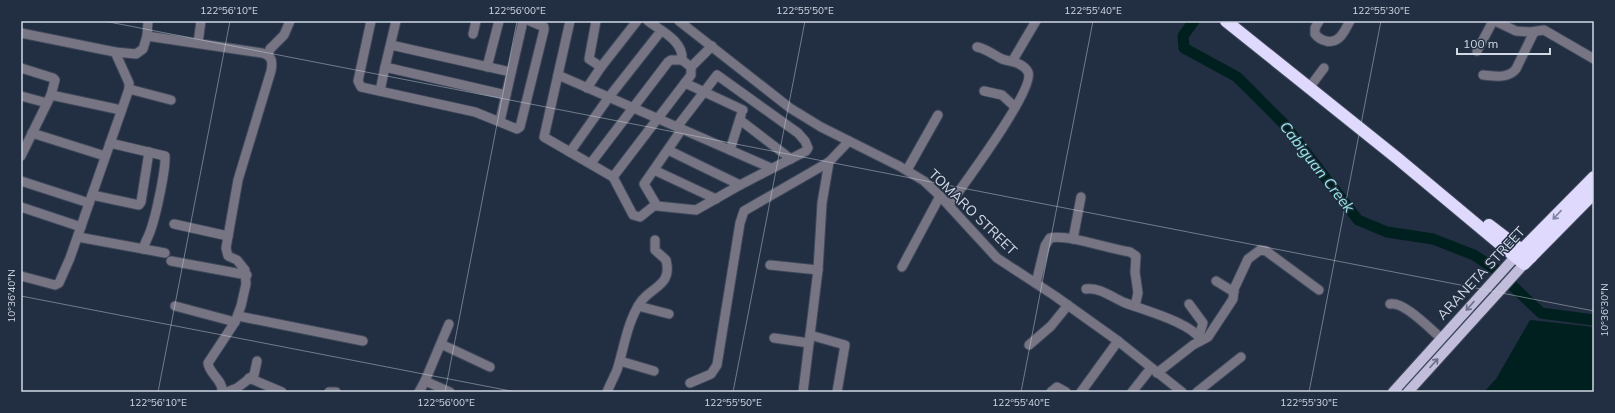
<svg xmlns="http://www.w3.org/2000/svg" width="1615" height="413" viewBox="0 0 1615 413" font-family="Mulish,sans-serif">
  <rect width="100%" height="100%" fill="#222e41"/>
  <path fill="#00201f" d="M1530,320l64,7v65h-110l12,-13z"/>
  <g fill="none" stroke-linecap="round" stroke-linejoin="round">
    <path stroke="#00201f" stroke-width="11" d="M1194,21l-11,15 1,12 53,29 47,47 74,96 29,12 46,7 41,16 21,14 46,44 53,7"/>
    <g stroke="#3e495b" stroke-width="11">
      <g id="minor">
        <path d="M148,21l-1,15 115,17c10,3 11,8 9,18l-33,109 -12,68 2,8 9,4 8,10 1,14 -5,22 -6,16 -27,41c1,11 16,18 14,29"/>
        <path d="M371,21l-13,60 3,6 114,25 42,17 3,-2 24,-97v-3l-14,-6"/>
        <path d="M570,21l-26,116 69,40 20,38 7,2 15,-12"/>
        <path d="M596,21l-7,38 12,8 36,-46"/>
        <path d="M679,21l111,87 31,19 78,39 25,15 16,15 57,62 58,38 63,45 64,51"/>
        <path d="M1319,21l-4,7v6c3,4 7,6 11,7 14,3 18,-10 24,-20"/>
        <path d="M1495,21l21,10 14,1 14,-2 50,29"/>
        <path d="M21,33l94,19 21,2 7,-5 4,-13"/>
        <path d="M473,34l3,-13"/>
        <path d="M198,43l3,-22"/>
        <path d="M391,45l120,27"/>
        <path d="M1477,51l16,-30"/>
        <path d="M268,55l2,-6 14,-14 6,-14"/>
        <path d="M1013,60l23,-39"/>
        <path d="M385,67l11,-46"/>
        <path d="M487,67l12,-46"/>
        <path d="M691,67l21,-21"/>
        <path d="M21,68l32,10 2,2 -4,15 -30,61"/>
        <path d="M558,75l213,93"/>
        <path d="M1483,75c12,1 25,4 33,-6l18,-37"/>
        <path d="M685,83l58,27"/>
        <path d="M587,88l14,-21"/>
        <path d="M1309,88l15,-20"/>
        <path d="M129,89l42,11"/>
        <path d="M380,91l5,-24 121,28"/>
        <path d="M984,91l18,4 13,12"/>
        <path d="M51,95l70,15"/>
        <path d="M21,96l26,7"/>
        <path d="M740,120l51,39"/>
        <path d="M500,121l23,-100"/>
        <path d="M677,127l40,-52 81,58 7,8 3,7 -2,3 -66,34 -44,25 -39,-4 -13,-22 38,-55"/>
        <path d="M32,133l73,23"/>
        <path d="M110,143l55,13c1,13 -9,59 -14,73 -2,7 -6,13 -8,20"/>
        <path d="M668,150l72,35"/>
        <path d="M730,150l11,-35"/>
        <path d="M570,152l39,-55 52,-66"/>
        <path d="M591,163l77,-101 3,-2h11c2,-19 -21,-29 -34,-39"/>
        <path d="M654,170l62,29"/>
        <path d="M907,170l31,-55"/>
        <path d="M613,177l78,-102v-8l-9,-7"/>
        <path d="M21,181l68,22"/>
        <path d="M92,195l47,10 2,-3 8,-50"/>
        <path d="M949,205c12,-17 87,-117 79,-133 -5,-10 -18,-10 -26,-13 -10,-5 -15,-10 -25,-12"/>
        <path d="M21,207l60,20"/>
        <path d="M174,224l54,12"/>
        <path d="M78,237l87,16"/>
        <path d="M1073,239l8,-42"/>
        <path d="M171,261l76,14"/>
        <path d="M770,265l48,5"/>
        <path d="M902,267l38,-71"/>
        <path d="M21,276l34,9 4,-2 11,-25 59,-169v-6l-14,-31"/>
        <path d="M1216,281l18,11"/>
        <path d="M1036,283l9,-37 5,-8c18,-4 59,11 80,14l6,4 -1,16 3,21 -3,13"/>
        <path d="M1086,289c13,-2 26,8 37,13 19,8 68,20 78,38"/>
        <path d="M1189,304l14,19 -4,13"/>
        <path d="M1390,304c14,-3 40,25 51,34"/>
        <path d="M175,306l60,16"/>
        <path d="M638,306l31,8"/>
        <path d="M238,316l125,25"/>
        <path d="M810,335l35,10 -8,47"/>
        <path d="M774,338l35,5"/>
        <path d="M441,344l49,23"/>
        <path d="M1029,345l22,-19 17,-21"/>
        <path d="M620,361l34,10"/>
        <path d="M1157,373l36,-28 15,-8 25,-38 1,-10 14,-30 12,-9 6,1 53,39"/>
        <path d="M249,378l33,14"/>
        <path d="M425,381l24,-57"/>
        <path d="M690,383l21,-9 6,-9 23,-142 4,-12 85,-49 20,-21"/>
        <path d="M227,392l10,-4 17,-13 3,-14"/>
        <path d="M329,392h7"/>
        <path d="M419,392l6,-11 25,11"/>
        <path d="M607,392c3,-7 7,-15 10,-22 7,-22 10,-47 23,-67 10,-16 33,-17 26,-43l-11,-10v-10"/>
        <path d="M803,392l15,-122 4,-67 7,-41"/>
        <path d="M1051,392l6,-5 9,5"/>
        <path d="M1081,392l37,-51"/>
        <path d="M1132,392l19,-24"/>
        <path d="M1197,392l44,-35"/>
      </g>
    </g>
    <g stroke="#3e495b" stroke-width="12">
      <g id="major">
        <path d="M1393,392l122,-135"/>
        <path d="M1408,392l116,-128"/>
      </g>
    </g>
    <g stroke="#3e495b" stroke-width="14">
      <g id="highway">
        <path d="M1226,21l171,137 127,106 70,-71"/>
        <path d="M1489,225l42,32"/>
        <path d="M1516,256l78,-79"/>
      </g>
    </g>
    <use href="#minor" stroke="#777584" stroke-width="9"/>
    <use href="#major" stroke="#c1bddb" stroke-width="10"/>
    <use href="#highway" stroke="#ded9fd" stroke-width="12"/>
  </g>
  <defs><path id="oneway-shaft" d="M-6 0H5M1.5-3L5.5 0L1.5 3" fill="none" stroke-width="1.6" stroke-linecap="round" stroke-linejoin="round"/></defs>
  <use stroke="#80849f" href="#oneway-shaft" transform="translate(1557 215) rotate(133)"/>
  <g stroke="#6a6e86">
    <use href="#oneway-shaft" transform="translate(1470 306) rotate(132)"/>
    <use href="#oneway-shaft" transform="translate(1434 363) rotate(-48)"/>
  </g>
  <path fill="none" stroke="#d1d9e5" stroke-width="1" stroke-opacity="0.45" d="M104,21l1490,290M21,296l495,96M158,392l72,-371M445,392l72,-371M733,392l72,-371M1021,392l72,-371M1309,392l72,-371"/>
  <g text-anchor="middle" stroke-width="3" stroke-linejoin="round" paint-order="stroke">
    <g font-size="14" fill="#d1d9e5" stroke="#222e41">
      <text transform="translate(973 212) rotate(44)" y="5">TOMARO STREET</text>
      <text transform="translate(1481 273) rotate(-47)" y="5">ARANETA STREET</text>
    </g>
    <g font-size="15" font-style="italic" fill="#97e8e4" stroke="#222e41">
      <text transform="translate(1317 167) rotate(52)" y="5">Cabiguan Creek</text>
    </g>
  </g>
  <rect width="1615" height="413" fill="none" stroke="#222e41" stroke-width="44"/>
  <path d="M1457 48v6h93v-6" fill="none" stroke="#d1d9e5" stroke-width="2"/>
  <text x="1463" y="48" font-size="12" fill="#d1d9e5" stroke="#222e41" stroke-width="3" paint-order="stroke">100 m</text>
  <rect x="22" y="22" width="1571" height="369" fill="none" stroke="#d1d9e5" stroke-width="1.5"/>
  <g font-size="10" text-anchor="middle" fill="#d1d9e5">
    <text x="229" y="14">122°56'10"E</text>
    <text x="517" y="14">122°56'00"E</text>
    <text x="805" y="14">122°55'50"E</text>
    <text x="1093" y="14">122°55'40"E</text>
    <text x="1381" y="14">122°55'30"E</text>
    <text transform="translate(11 296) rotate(-90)" y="4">10°36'40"N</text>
    <text transform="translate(1604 310) rotate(-90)" y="4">10°36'30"N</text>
    <text x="158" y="406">122°56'10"E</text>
    <text x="446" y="406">122°56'00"E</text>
    <text x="733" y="406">122°55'50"E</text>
    <text x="1021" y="406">122°55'40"E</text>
    <text x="1309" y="406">122°55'30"E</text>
  </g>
</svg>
